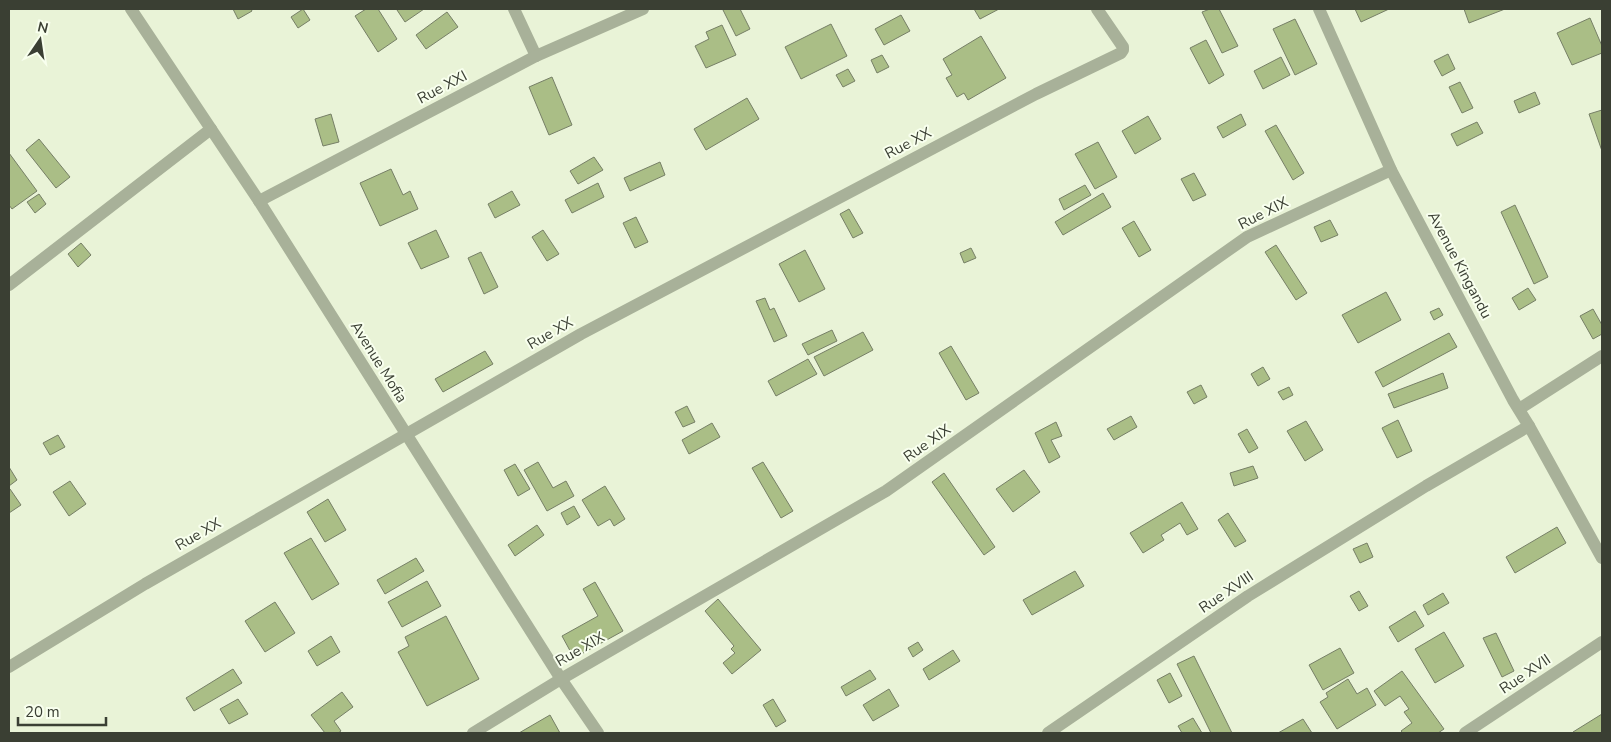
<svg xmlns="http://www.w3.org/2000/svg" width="1611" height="742" viewBox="0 0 1611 742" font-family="'Nunito Sans',sans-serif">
  <rect width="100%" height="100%" fill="#e9f3d7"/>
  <g fill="#aabe86" stroke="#767f66">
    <path d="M233,9h18l1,2 -14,8z"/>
    <path d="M303,9l7,11 -12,8 -7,-11z"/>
    <path d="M366,9h12l19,30 -19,13 -23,-36z"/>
    <path d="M399,9h25l-19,13 -8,-12z"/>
    <path d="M725,9h15l10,20 -14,7 -13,-26z"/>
    <path d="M974,9h25l-19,10z"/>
    <path d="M1210,9h9l19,37 -16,7 -20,-41z"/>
    <path d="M1355,9h34l-28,13z"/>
    <path d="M1464,9h41l-36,14z"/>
    <path d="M447,12l11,15 -32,22 -10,-14z"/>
    <path d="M901,15l9,16 -26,14 -9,-16z"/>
    <path d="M1590,18l12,28v7l-30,12 -15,-32z"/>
    <path d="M1295,19l22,45 -22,11 -22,-46z"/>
    <path d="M831,24l16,32 -46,23 -16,-32z"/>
    <path d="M722,25l14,30 -30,13 -11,-22 14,-7 -3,-7z"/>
    <path d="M981,36l25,42 -38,22 -4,-7 -7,4 -11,-19 6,-3 -9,-16z"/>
    <path d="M1206,40l18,35 -15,9 -19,-36z"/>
    <path d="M1448,54l7,15 -13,7 -8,-15z"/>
    <path d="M882,55l7,12 -12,6 -6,-13z"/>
    <path d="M1281,57l9,18 -27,14 -9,-18z"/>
    <path d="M848,69l7,12 -12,6 -7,-12z"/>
    <path d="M552,77l20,48 -23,10 -20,-48z"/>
    <path d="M1460,82l13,26 -11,5 -13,-26z"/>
    <path d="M1535,92l5,12 -21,9 -5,-12z"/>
    <path d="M747,98l12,21 -53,31 -12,-21z"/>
    <path d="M1602,110v41l-13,-37z"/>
    <path d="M331,114l8,28 -16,4 -8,-27z"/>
    <path d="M1241,114l5,11 -23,13 -6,-11z"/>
    <path d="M1148,116l13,23 -26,15 -13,-23z"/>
    <path d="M1477,122l6,11 -26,13 -6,-12z"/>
    <path d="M1276,125l28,48 -11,7 -28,-49z"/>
    <path d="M39,139l31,38 -14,11 -30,-38z"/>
    <path d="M1098,142l19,35 -22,12 -20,-35z"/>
    <path d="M9,153l28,38 -25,18 -3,-4z"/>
    <path d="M594,157l9,13 -25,14 -8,-13z"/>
    <path d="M660,162l5,13 -35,16 -6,-13z"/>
    <path d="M391,169l12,26 7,-4 8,18 -38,17 -20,-43z"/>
    <path d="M1194,173l12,22 -13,6 -12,-22z"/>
    <path d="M598,183l6,14 -32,16 -7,-13z"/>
    <path d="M1085,185l6,10 -27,15 -5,-11z"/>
    <path d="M512,191l8,14 -25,13 -7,-14z"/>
    <path d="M1103,193l8,14 -48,28 -8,-13z"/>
    <path d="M39,194l7,10 -11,9 -8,-11z"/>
    <path d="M1515,205l33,72 -14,7 -33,-72z"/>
    <path d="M849,209l14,24 -10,5 -13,-24z"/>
    <path d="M636,217l12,25 -13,6 -12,-25z"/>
    <path d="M1330,220l8,15 -17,7 -7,-15z"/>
    <path d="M1134,221l17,29 -12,7 -17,-29z"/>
    <path d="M436,230l13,27 -28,12 -13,-26z"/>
    <path d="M543,230l16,24 -12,7 -15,-24z"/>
    <path d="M81,243l10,12 -13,12 -10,-13z"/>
    <path d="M1276,245l31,48 -11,7 -31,-48z"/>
    <path d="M971,248l5,10 -12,5 -4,-10z"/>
    <path d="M805,250l20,39 -26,13 -20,-38z"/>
    <path d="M481,252l17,35 -14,7 -16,-36z"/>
    <path d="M1528,288l8,12 -17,10 -7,-12z"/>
    <path d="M1386,292l15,28 -43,23 -16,-28z"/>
    <path d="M765,298l5,12 4,-2 13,28 -13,6 -18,-41z"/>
    <path d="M1439,308l4,7 -9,5 -4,-8z"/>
    <path d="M1593,309l9,16v9l-9,5 -13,-23z"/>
    <path d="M832,330l5,11 -29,14 -6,-11z"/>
    <path d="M863,332l10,18 -49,26 -10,-19z"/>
    <path d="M1449,333l8,14 -74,40 -8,-15z"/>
    <path d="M951,346l28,47 -13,7 -27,-47z"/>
    <path d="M485,351l8,13 -50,28 -8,-13z"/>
    <path d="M808,359l9,15 -41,22 -8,-15z"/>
    <path d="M1263,367l7,12 -12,7 -7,-12z"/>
    <path d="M1443,373l5,15 -54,20 -6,-14z"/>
    <path d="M1201,385l6,12 -13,7 -7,-12z"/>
    <path d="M1289,387l4,8 -10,5 -5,-8z"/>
    <path d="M687,406l8,16 -12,5 -8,-15z"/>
    <path d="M1131,416l6,11 -23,13 -7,-11z"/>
    <path d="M1398,420l14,31 -15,7 -15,-30z"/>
    <path d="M1306,421l17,29 -18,11 -18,-30z"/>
    <path d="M1056,422l6,14 -11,4 9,17 -11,6 -14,-30z"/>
    <path d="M712,423l8,14 -31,17 -7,-14z"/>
    <path d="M1247,429l11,19 -9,5 -11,-19z"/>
    <path d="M58,435l7,12 -15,8 -7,-12z"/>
    <path d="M538,462l15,26 13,-7 8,15 -27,15 -23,-41z"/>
    <path d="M763,462l30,49 -12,7 -29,-50z"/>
    <path d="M515,464l15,25 -12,7 -14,-26z"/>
    <path d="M1253,466l5,12 -24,8 -4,-13z"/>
    <path d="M9,467l8,13 -8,6z"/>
    <path d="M1024,470l16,22 -27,20 -17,-23z"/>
    <path d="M944,473l51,74 -11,8 -52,-73z"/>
    <path d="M70,481l16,23 -17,12 -16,-24z"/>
    <path d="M605,486l20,33 -11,7 -4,-7 -12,7 -16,-26z"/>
    <path d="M10,489l11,16 -12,8v-23z"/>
    <path d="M328,499l18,31 -21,12 -18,-30z"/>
    <path d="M1182,502l16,27 -11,6 -7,-12 -19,12 3,5 -21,13 -13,-20z"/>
    <path d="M574,506l6,11 -13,8 -6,-12z"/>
    <path d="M1228,513l18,28 -11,6 -17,-27z"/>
    <path d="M537,525l7,10 -29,21 -7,-11z"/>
    <path d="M1557,527l9,16 -51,30 -9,-16z"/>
    <path d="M311,538l28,46 -27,16 -28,-47z"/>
    <path d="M1367,543l6,14 -13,6 -7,-14z"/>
    <path d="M416,558l8,13 -39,23 -8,-14z"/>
    <path d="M1075,571l9,15 -52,29 -9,-15z"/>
    <path d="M427,581l14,25 -39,21 -14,-25z"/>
    <path d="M595,582l28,49 -49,27 -12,-22 36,-20 -15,-27z"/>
    <path d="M1359,591l9,15 -9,5 -9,-15z"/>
    <path d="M1443,593l6,10 -21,12 -5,-10z"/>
    <path d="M718,599l43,51 -29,24 -9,-11 12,-10 -4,-4 3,-3 -29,-35z"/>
    <path d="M275,602l20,31 -30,19 -20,-31z"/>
    <path d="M1415,611l9,15 -26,16 -9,-15z"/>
    <path d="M446,616l33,63 -52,27 -29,-54 11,-6 -4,-9z"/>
    <path d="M1444,632l20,34 -29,17 -20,-34z"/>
    <path d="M1496,633l18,38 -12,6 -19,-39z"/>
    <path d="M331,636l9,16 -23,14 -9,-15z"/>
    <path d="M918,642l5,8 -10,7 -5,-9z"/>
    <path d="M1340,648l14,25 -31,17 -14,-25z"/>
    <path d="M953,650l7,11 -31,19 -6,-11z"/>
    <path d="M1194,656l38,77h-21l-34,-69z"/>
    <path d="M233,669l9,14 -48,28 -8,-13z"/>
    <path d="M870,670l6,9 -30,17 -5,-9z"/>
    <path d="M1402,671l42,58 -6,4h-35l-2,-2 11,-8 -8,-11 5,-3 -9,-13 -15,10 -11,-15z"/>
    <path d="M1170,673l12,23 -13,7 -12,-23z"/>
    <path d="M1348,679l9,15 10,-6 9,17 -39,24 -17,-27 8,-5 -2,-4z"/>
    <path d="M889,689l10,17 -26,15 -10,-16z"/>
    <path d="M342,692l11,15 -19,14 7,10 -3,2h-13l-14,-18z"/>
    <path d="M238,699l10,15 -19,10 -9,-15z"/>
    <path d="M773,699l13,22 -10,6 -13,-22z"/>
    <path d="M1602,714v19h-29v-1z"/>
    <path d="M550,715l10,18h-41z"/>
    <path d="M1193,718l9,15h-20l-4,-7z"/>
    <path d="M1303,719l9,14h-34z"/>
  </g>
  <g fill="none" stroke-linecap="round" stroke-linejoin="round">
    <g stroke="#a8b199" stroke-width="12">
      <path d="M131,9l128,192 302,478 37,54"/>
      <path d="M514,9l22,47"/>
      <path d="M259,201l277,-145 107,-47"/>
      <path d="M9,285l202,-156"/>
      <path d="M1519,409l83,-53"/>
      <path d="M1529,426l73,132"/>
      <path d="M9,667l136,-83 436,-250 455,-240 85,-41 2,-3v-3l-26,-38"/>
      <path d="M473,733l88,-54 325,-188 361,-254 144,-67"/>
      <path d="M1048,733l200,-137 178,-110 103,-60 -16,-26 -122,-230 -72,-161"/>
      <path d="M1465,733l137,-91"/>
    </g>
  </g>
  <g text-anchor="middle" stroke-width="4" stroke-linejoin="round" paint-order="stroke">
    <g font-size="15" fill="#3a3f33" stroke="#f8ffee">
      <text transform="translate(442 87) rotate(-28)" y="5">Rue XXI</text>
      <text transform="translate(908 143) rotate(-28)" y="5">Rue XX</text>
      <text transform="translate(1263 213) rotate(-27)" y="5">Rue XIX</text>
      <text transform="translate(1460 265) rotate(62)" y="5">Avenue Kingandu</text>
      <text transform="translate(550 333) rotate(-30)" y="5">Rue XX</text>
      <text transform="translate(379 362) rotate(58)" y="5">Avenue Mofia</text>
      <text transform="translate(927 443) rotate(-35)" y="5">Rue XIX</text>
      <text transform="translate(198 534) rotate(-30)" y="5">Rue XX</text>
      <text transform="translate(1226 592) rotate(-34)" y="5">Rue XVIII</text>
      <text transform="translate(580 649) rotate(-30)" y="5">Rue XIX</text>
      <text transform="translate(1525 674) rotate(-34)" y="5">Rue XVII</text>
    </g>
  </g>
  <rect width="1611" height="742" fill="none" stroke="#3a3f33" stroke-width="20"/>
  <g transform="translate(40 40) rotate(13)" stroke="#f8ffee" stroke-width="4" paint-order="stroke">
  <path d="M0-4L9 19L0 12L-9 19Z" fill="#3a3f33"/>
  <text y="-8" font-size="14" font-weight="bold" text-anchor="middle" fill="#3a3f33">N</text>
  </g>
  <path d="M18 717v8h88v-8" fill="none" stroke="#3a3f33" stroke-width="2.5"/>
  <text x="25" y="717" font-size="15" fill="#3a3f33" stroke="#f8ffee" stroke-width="4" paint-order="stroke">20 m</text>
</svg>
